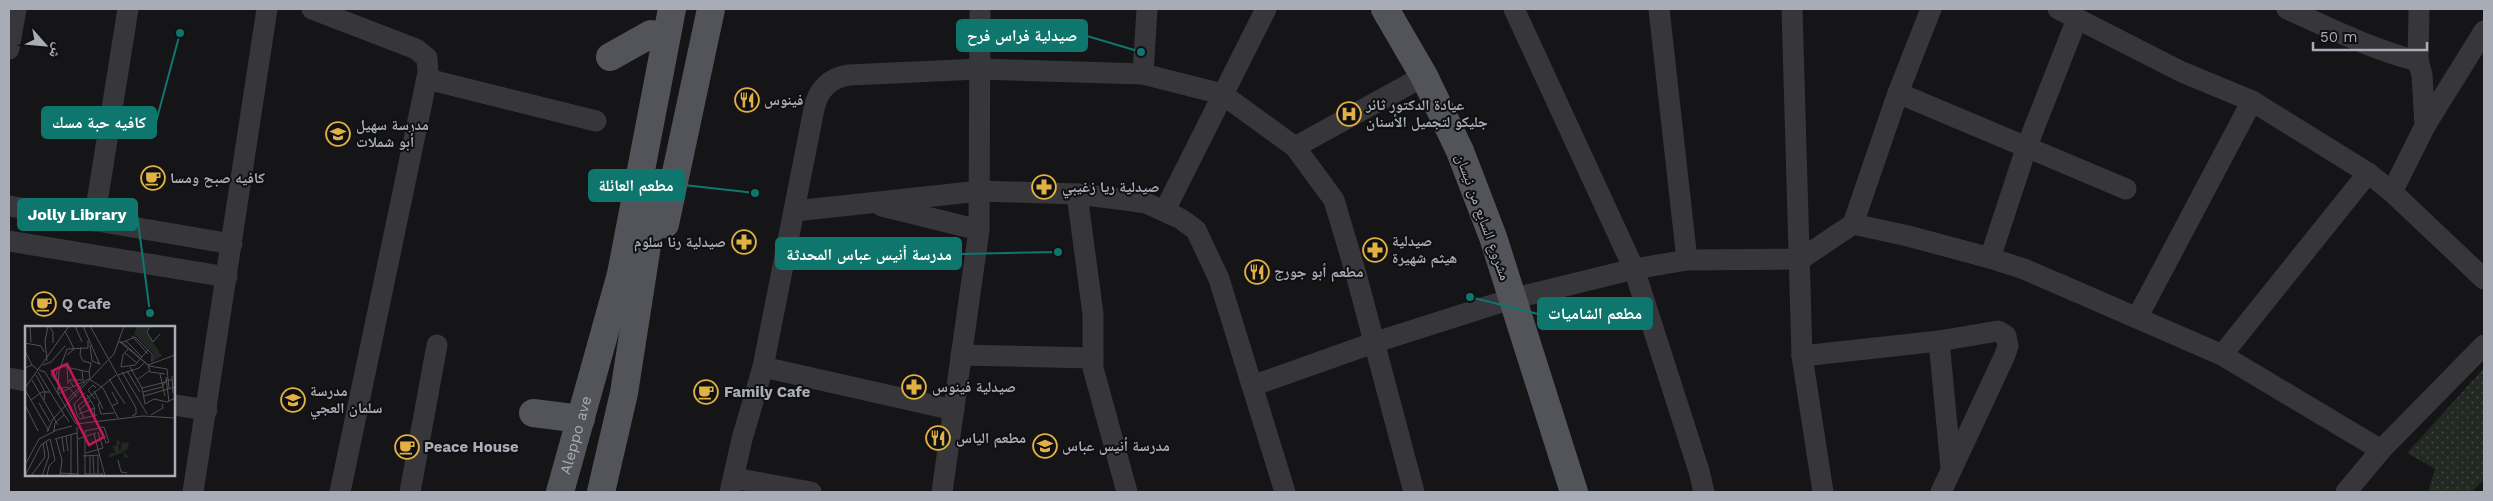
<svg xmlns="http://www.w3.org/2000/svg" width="2493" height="501" viewBox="0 0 2493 501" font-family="'Work Sans','Noto Naskh Arabic',sans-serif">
  <defs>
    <pattern id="grass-dots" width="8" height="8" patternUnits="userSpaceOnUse" patternTransform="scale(1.25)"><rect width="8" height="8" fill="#222923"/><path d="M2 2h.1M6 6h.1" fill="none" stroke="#3f4541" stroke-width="1.8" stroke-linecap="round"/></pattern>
  </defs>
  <rect width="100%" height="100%" fill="#151517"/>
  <path fill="url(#grass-dots)" d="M2484,368v112l-13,12h-43l7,-23 -28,-16z"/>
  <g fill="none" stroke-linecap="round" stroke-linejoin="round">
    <g stroke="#37373b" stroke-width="21">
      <path d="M312,9l104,40 11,9 1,15 -88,419"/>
      <path d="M1514,9l120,260 65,202 5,21"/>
      <path d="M1659,9l28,251"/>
      <path d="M1792,9l10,347 21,136"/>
      <path d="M2058,9l124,63 70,29 116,72 24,19 92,87"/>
      <path d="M2287,9c43,19 86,41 131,52"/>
      <path d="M2419,9l-1,52 4,14 3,51"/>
      <path d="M9,49l7,-40"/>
      <path d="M1143,74l4,-65"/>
      <path d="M427,79l169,42"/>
      <path d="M1898,93l228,96"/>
      <path d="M1295,147l129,-71"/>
      <path d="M2392,192l33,-66 59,-95"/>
      <path d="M1077,194l16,120v54l34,124"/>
      <path d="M9,206l223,38"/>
      <path d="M882,206l97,24"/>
      <path d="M1165,210l101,-201"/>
      <path d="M795,211l185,-20 97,3 49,6 20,3 35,16 15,11 23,49 66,213"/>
      <path d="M94,221l34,-212"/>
      <path d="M1853,224l55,12 82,22 34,11 51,22 147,64 159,95"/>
      <path d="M9,241l218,36"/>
      <path d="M1990,258l37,-112 50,-127"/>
      <path d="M2137,318l115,-217"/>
      <path d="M1939,341l12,127"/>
      <path d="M961,355l132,3"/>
      <path d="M2222,355l146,-182"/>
      <path d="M1802,356l137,-15 59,-10 8,5 2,10 -3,9 -64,137"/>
      <path d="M763,367l191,43"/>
      <path d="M9,378l17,3"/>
      <path d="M1252,386l121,-43 138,-44 123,-30 53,-9 114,-1 52,-35 45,-131 33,-84"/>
      <path d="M174,405l33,5"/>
      <path d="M734,478l77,14"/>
      <path d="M193,492l74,-483"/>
      <path d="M410,492l27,-147"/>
      <path d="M730,492l12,-53 21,-72 51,-258c4,-19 15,-31 35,-34l130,-6 164,5 79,20 73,53 39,53 22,74 58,218"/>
      <path d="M942,492l37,-262 1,-221"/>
      <path d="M2346,492l35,-42 103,-105"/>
    </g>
    <g stroke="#53545a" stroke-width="28">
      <path d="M1385,9l39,67 36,75 33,86 81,255"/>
      <path d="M610,57l41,-23"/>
      <path d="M665,224l46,-215"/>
      <path d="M533,413l48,6"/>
      <path id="s1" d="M560,492l61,-218 51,-265"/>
      <path d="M601,492l23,-99 31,-199"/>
    </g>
  </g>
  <defs>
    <g id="restaurant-ring" transform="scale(1.25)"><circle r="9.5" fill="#101012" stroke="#e1b243" stroke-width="1.5"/><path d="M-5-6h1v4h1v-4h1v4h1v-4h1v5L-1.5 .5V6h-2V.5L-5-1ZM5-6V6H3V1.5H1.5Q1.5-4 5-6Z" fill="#e1b243"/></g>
    <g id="hospital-ring" transform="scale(1.25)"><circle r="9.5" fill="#101012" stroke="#e1b243" stroke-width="1.5"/><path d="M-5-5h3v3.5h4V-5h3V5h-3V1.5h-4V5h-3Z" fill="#e1b243"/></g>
    <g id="school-ring" transform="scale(1.25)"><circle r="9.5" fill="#101012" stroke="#e1b243" stroke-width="1.5"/><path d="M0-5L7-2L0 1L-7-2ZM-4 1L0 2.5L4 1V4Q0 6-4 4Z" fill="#e1b243"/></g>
    <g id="cafe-ring" transform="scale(1.25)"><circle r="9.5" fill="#101012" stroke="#e1b243" stroke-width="1.5"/><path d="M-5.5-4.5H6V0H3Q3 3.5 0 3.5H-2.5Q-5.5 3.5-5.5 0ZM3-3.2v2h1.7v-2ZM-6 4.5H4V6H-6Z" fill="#e1b243"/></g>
    <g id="pharmacy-ring" transform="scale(1.25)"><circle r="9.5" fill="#101012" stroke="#e1b243" stroke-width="1.5"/><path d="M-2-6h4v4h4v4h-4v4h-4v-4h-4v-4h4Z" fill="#e1b243"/></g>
  </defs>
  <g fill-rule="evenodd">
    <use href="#restaurant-ring" x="747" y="100"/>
    <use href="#hospital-ring" x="1349" y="114"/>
    <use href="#school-ring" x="338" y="134"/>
    <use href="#cafe-ring" x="153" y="178"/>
    <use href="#pharmacy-ring" x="1044" y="187"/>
    <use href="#pharmacy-ring" x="744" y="242"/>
    <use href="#pharmacy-ring" x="1375" y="250"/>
    <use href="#restaurant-ring" x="1257" y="272"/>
    <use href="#cafe-ring" x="44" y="304"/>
    <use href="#pharmacy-ring" x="914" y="387"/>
    <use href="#cafe-ring" x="706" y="392"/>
    <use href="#school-ring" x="293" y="400"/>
    <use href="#restaurant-ring" x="938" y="438"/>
    <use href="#school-ring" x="1045" y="446"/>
    <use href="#cafe-ring" x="407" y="447"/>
  </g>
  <g text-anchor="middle" stroke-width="4" stroke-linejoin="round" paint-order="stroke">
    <g font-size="15" font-weight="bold" fill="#a8acb6" stroke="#101012" text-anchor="start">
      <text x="764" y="105">فينوس</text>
      <text x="1366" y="110">عيادة الدكتور ثائر<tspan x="1366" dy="17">جليكو لتجميل الأسنان</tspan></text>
      <text x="356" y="130">مدرسة سهيل<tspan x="356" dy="17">أبو شملات</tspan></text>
      <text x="170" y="183">كافيه صبح ومسا</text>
      <text x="1062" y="192">صيدلية ريا زغيبي</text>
      <text x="1392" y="246">صيدلية<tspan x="1392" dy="17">هيثم شهيرة</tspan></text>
      <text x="726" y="247" text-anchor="end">صيدلية رنا سلوم</text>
      <text x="1274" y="277">مطعم أبو جورج</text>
      <text x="62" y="309">Q Cafe</text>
      <text x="932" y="392">صيدلية فينوس</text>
      <text x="310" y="396">مدرسة<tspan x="310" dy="17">سلمان العجي</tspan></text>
      <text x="724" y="397">Family Cafe</text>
      <text x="956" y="443">مطعم الياس</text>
      <text x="1062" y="451">مدرسة أنيس عباس</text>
      <text x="424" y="452">Peace House</text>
    </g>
    <g font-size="15" fill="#a8acb6" stroke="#101012">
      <text transform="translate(1483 217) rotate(70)" y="5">مشروع السابع من نيسان</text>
      <text dy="5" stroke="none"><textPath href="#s1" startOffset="59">Aleppo ave</textPath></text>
    </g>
  </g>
  <g transform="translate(25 326)">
    <rect width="150" height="150" fill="#151517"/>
    <path d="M92,113l4,4 -3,2 2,7 2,-9 7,-1 -2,8 -4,1 6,6 -4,1 -2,-6 -15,6 2,-5h6l-4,-7h4z" fill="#222923"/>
    <path d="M123,0l-1,7 15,23 -9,5v-8l-19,-19 3,-7z" fill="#222923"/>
    <path fill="none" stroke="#505157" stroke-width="1" d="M5,0l1,16M24,0l4,6v11M50,0l7,16M58,0l17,39M65,0l46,82v6l-4,2M125,0l-3,6 6,10 7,-8M40,5l9,18 -7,6M107,10l16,18M101,15l16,16M93,16h4l26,23 -28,-23M0,17l16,3 3,6M96,17l14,-6 17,17v8M65,19l2,16 8,3M56,21l-1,8 3,6 8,2 -2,9M103,23l-5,6 -2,12 14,-2 13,-15M0,25l7,14M100,27l12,10M84,33l5,-5 10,-28M22,35l-2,-20 3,-15M18,39l8,-3 14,-16M36,40l28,6 1,7M124,40l18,3 2,19M105,41l12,21 3,16 9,-5 13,3 8,-4M0,42l7,-3 6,5M42,42l1,16M14,44l6,2 31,52M102,45l13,21M13,46l12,20M30,46l-4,2 4,6 2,-9M97,46l25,42M135,48l5,22M140,48l-15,-2 -2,-7 27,-10M11,49l9,17 -1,8M93,49l21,-7 5,-5M147,50l1,17M141,51l3,25M84,53l16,25M7,54l26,45M112,54l12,-9M48,60l-4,-6h14l-1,-9M0,62l44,-62M117,62l24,-6M32,63l11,-2 9,10M0,64l24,41M69,65l9,18M87,66l6,11 -6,3M118,66l19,-5 4,-7h6M60,67l-11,11 3,11 3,4 17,-4M33,68l31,-15 14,9 15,30M33,68l1,-23 8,-22 21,-1v-8M62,69l7,11 1,13M119,70l31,-9M70,73l-7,-9 5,-5 3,3M6,74l11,-8h8l19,30M41,75l19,-19M76,76l-3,2 3,10 13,-1M14,77l11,19M0,79l13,26M54,84l12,-10M54,88l16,-6M126,89l12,-7 -1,-4M59,92l-6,-12 38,-31M51,98l67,-8 32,2M52,101l1,49M28,105l19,-5M29,105l1,-8 9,-8M22,106l6,-13 55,-59M46,108v41M69,108l11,42M41,110l2,15M37,111l2,15M25,113l5,21M30,113l22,-6M31,113l6,21 -2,16M53,113l18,-6M61,127l17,-5 -5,-16M58,130l17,-1M65,130v17M68,130l1,18M73,130v17M93,134l3,12 6,1M0,139l14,-26 16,-8M35,147l18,1M60,148h18M0,150l16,-31 9,-6M6,150l14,-19 -2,-14M17,150l7,-20 -3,-15M22,150l2,-10 6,-6M60,150v-45l19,-4 5,15 -3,1 -4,-12"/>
    <path fill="#c2185b" fill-opacity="0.15" stroke="#c2185b" stroke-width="2.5" d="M42,38l37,73 -15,8 -37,-74z"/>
    <rect width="150" height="150" fill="none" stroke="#a8acb6" stroke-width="2.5"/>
  </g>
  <path fill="none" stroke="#0f766e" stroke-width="2" d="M1141 52L1087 36M180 33L156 122M755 193L684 185M150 313L137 214M1058 252L961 254M1470 297L1538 314"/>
  <g fill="#0f766e" stroke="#101012" stroke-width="2">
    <circle cx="1141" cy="52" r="5"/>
    <circle cx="180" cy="33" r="5"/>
    <circle cx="755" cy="193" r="5"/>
    <circle cx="150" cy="313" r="5"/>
    <circle cx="1058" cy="252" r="5"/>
    <circle cx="1470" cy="297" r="5"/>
  </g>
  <g fill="#0f766e" stroke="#0f766e" stroke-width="2">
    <rect x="957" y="20" width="130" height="31" rx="5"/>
    <rect x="42" y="107" width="114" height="31" rx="5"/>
    <rect x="589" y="170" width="95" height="31" rx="5"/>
    <rect x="18" y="199" width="119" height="31" rx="5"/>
    <rect x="776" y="238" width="185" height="31" rx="5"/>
    <rect x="1538" y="298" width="114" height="31" rx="5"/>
  </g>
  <g font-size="16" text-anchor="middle" font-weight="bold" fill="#fff">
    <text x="1022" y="41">صيدلية فراس فرح</text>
    <text x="99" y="128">كافيه حبة مسك</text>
    <text x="636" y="191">مطعم العائلة</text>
    <text x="77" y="220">Jolly Library</text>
    <text x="869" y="260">مدرسة أنيس عباس المحدثة</text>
    <text x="1595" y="319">مطعم الشاميات</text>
  </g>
  <rect width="2493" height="501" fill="none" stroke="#a8acb6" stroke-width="20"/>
  <g transform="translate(45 45) rotate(117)" stroke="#101012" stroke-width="4" paint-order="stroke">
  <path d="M0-4L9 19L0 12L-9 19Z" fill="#a8acb6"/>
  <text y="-8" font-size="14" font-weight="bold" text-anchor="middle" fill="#a8acb6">ش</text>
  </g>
  <path d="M2313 42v8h114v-8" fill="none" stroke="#a8acb6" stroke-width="2.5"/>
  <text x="2320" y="42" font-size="15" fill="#a8acb6" stroke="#101012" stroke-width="4" paint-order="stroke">50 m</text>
</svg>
